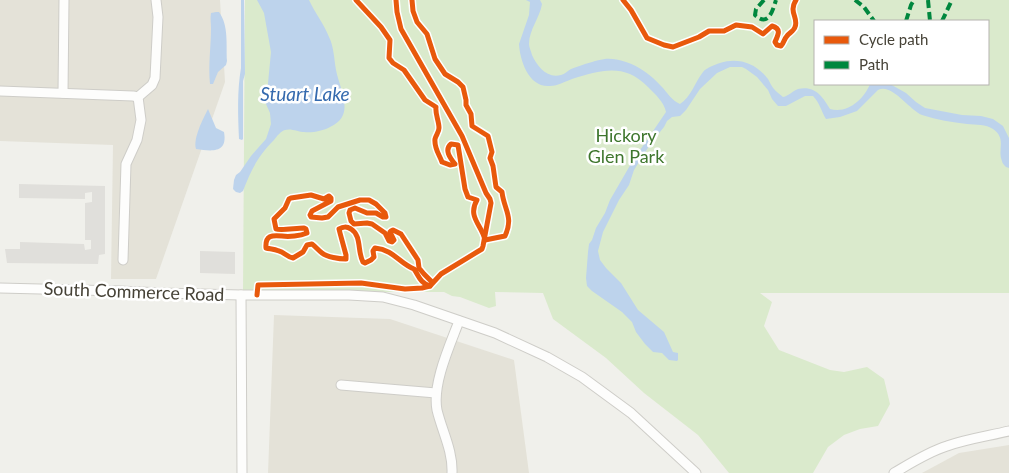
<svg xmlns="http://www.w3.org/2000/svg" width="1009" height="473" viewBox="0 0 1009 473" font-family="Lato,sans-serif">
  <rect width="100%" height="100%" fill="#f0f0eb"/>
  <g fill="#e4e2d8">
    <path d="M0,0h220l5,82 -69,197h-45l2,-134 -113,-4z"/>
    <path d="M274,315l116,4 124,41 15,113h-261z"/>
    <path d="M1009,445v28h-87l37,-20z"/>
  </g>
  <path fill="#daeacc" fill-rule="evenodd" d="M245,0h764v293h-249l12,9 -8,24 15,24 51,20 14,2 23,-5 17,12 6,25 -12,22 -18,3 -16,6 -16,12 -15,26h-84l-31,-38 -54,-42 -38,-35 -53,-39 -10,-26 -48,-1 1,14 -7,2 -29,-11 -8,-1 -8,-4h-201zM815,21h173v63h-173z"/>
  <g fill="#e0dfdb">
    <path d="M19,184l86,2v68l-6,1 -1,9 -91,-1 -2,-14h15v-7l64,2 1,6 6,-1v-9h-6v-37l7,-1v-10l-7,1v6l-66,-1z"/>
    <path d="M200,251l35,1v22l-35,-1z"/>
  </g>
  <g fill="#bdd3ec">
    <path d="M241,0h3l1,74 -2,7v58l-1,1 -3,-1c-1,-24 -2,-48 2,-71z"/>
    <path d="M257,0h52c6,13 15,24 20,37 5,10 5,22 7,33 4,20 20,46 -6,57 -7,4 -18,6 -26,5 -5,0 -13,-4 -19,-2 -4,1 -8,6 -11,10 -16,16 -23,30 -31,51l-3,2 -4,-1 -3,-3 1,-9 2,-5 4,-3 11,-16 15,-17 5,-15 -1,-11 -4,-9 5,-52 -7,-39z"/>
    <path d="M526,0h14l2,4c-2,13 -13,26 -13,40 0,3 2,7 3,11 5,11 15,24 29,20 4,-1 6,-4 10,-6 4,-2 10,-3 14,-5 17,-5 23,-8 41,-2 13,4 26,14 35,24 6,6 11,15 19,18 11,-7 15,-22 23,-32 3,-4 11,-7 17,-9 18,-6 36,0 48,16 2,3 3,7 6,10 2,3 6,5 9,8 6,-1 9,-6 15,-8 17,-4 25,8 32,20 18,5 34,-10 40,-25h20l16,9 10,9 9,6 37,7 19,1 12,3 10,7 6,12v30l-3,-1c-2,-2 -4,-4 -4,-6 -5,-12 5,-22 -9,-32 -7,-5 -17,-4 -26,-5 -15,-2 -30,-4 -45,-9 -13,-5 -30,-32 -44,-25l-21,21 -17,6 -14,2c-5,-8 -6,-16 -13,-23h-8l-19,10h-8l-6,-7 -4,-9 -11,-13 -11,-8 -4,-2h-12l-13,6 -17,16 -14,21 -6,6 -8,1 -5,4 -3,6 -13,16 -17,27 -5,15 -10,15 -16,32 -5,19 2,9 6,8 15,15 17,27 26,22 9,20 5,1v7l-1,1 -8,-1 -7,-7 -9,-1 -8,-8 -9,-12 -4,-10 -10,-10 -30,-21 -5,-5 -1,-8 2,-26 1,-8 3,-4 4,-12 9,-15 5,-13 22,-38 34,-50c-2,-10 -11,-18 -18,-25 -24,-24 -46,-17 -76,-8 -6,2 -14,7 -22,7 -21,2 -30,-25 -31,-42l10,-29 1,-13z"/>
    <path d="M216,12h3c10,14 7,33 8,49l-1,4 -8,7 -5,12h-3c-2,-19 1,-37 1,-56 0,-5 -1,-10 0,-15z"/>
    <path d="M208,109l8,19 8,4c4,22 -13,19 -28,17 -3,-11 7,-30 12,-40z"/>
  </g>
  <g fill="none" stroke-linecap="round" stroke-linejoin="round">
    <g stroke="#cecdc8" stroke-width="11">
      <g id="minor">
        <path d="M0,91l133,5 5,1 3,23 -4,20 -11,24 -3,96"/>
        <path d="M63,93l1,-93"/>
        <path d="M138,97l14,-12 3,-7 3,-61 -2,-17"/>
        <path d="M0,288l120,3 42,2 79,2h108l34,2 31,8 81,28 52,24 35,20 49,36 65,60"/>
        <path d="M241,295l1,178"/>
        <path d="M341,385l95,8"/>
        <path d="M452,473c1,-22 -10,-42 -15,-63 -5,-26 13,-65 22,-89"/>
        <path d="M894,473c17,-10 34,-21 53,-27 20,-7 41,-10 62,-15"/>
      </g>
    </g>
    <use href="#minor" stroke="#fdfdfc" stroke-width="9"/>
    <g stroke="#00873e" stroke-width="4" stroke-dasharray="8 4" stroke-linecap="butt">
      <path d="M764,0l-8,9 -1,6c14,13 18,-6 21,-15"/>
      <path d="M855,0l9,7 10,14"/>
      <path d="M928,0l2,21"/>
      <path d="M906,21l5,-16 3,-5"/>
      <path d="M942,21l10,-21"/>
    </g>
    <g stroke="#fff" stroke-width="8">
      <g id="cycleway">
        <path d="M356,0l25,27 9,13 -1,18 4,5 11,7 21,30 11,7c-1,7 3,14 3,21 0,4 -3,7 -4,11 -1,9 4,15 7,23l8,3 5,-1c-5,-6 -11,-14 -4,-20l7,1 7,44 3,8 9,3c-10,17 5,25 8,40"/>
        <path d="M412,0l1,11 4,11 10,12 8,25 10,15 13,8 5,5 3,13v5l5,9 1,12 16,10 4,16 -2,6 3,8 3,21 6,5c2,18 12,25 3,44l-20,4"/>
        <path d="M623,0l8,10 16,28 17,7 9,2 26,-10 10,-6h15l12,-6 16,2 11,7 9,-8c10,3 6,9 3,16l2,3 4,1c3,-3 3,-7 6,-10 2,-3 7,-5 8,-9 4,-9 -7,-15 1,-27"/>
        <path d="M430,286c-10,-3 -11,-10 -16,-17 -15,-6 -20,-19 -39,-21l-2,3 1,6 -3,3 -6,3 -2,-1c-6,-11 -1,-26 -12,-33 -5,-3 -8,-2 -12,0l1,4 6,22v4c-7,0 -19,-2 -24,-6 -4,-3 -6,-6 -10,-9l-5,1 -4,7 -10,6c-6,-1 -9,-6 -14,-7 -5,-2 -9,-2 -13,-3 -1,-13 6,-13 16,-12 7,1 18,0 25,-3l-1,-4 -2,-1c-8,0 -23,3 -28,1l-2,-10 11,-11 4,-9 2,-1 20,-3 13,4 5,-3 2,2v3l-19,10 -2,4 1,2 11,1 6,-1 10,-10 22,-7h9l7,4 9,9 1,4h-3l-7,-4h-9l-12,-5 -5,2 -1,3 2,8 3,3 13,-1 5,1 13,9 4,8 3,1 2,-2 -4,-8 1,-1 2,-1 8,4 17,26 1,8 5,6 8,8"/>
        <path d="M257,295l1,-10 103,-2 44,6 17,-1 8,-2 11,-12 41,-25 1,-3 8,-43 -1,-4 -4,-6 -24,-57 -61,-107 -4,-17 -1,-12"/>
      </g>
    </g>
    <use href="#cycleway" stroke="#e8590c" stroke-width="5"/>
  </g>
  <g text-anchor="middle" stroke-width="5" stroke-linejoin="round" paint-order="stroke">
    <g font-size="18" fill="#3e762d" stroke="#fff">
      <text x="626" y="142">Hickory<tspan x="626" dy="21">Glen Park</tspan></text>
    </g>
    <g font-size="18" fill="#464237" stroke="#fff">
      <text transform="translate(134 292) rotate(2)" y="6">South Commerce Road</text>
    </g>
    <g font-size="19" font-style="italic" fill="#356aae" stroke="#fff">
      <text x="305" y="101">Stuart Lake</text>
    </g>
  </g>
  <rect x="814" y="20" width="175" height="65" fill="#ffffff" stroke="#b5b3af"/>
  <rect x="824" y="36" width="25" height="8" fill="#e8590c" stroke="#b5b3af"/>
  <text x="859" y="45" font-size="15" fill="#464237">Cycle path</text>
  <rect x="824" y="61" width="25" height="8" fill="#00873e" stroke="#b5b3af"/>
  <text x="859" y="70" font-size="15" fill="#464237">Path</text>
</svg>
